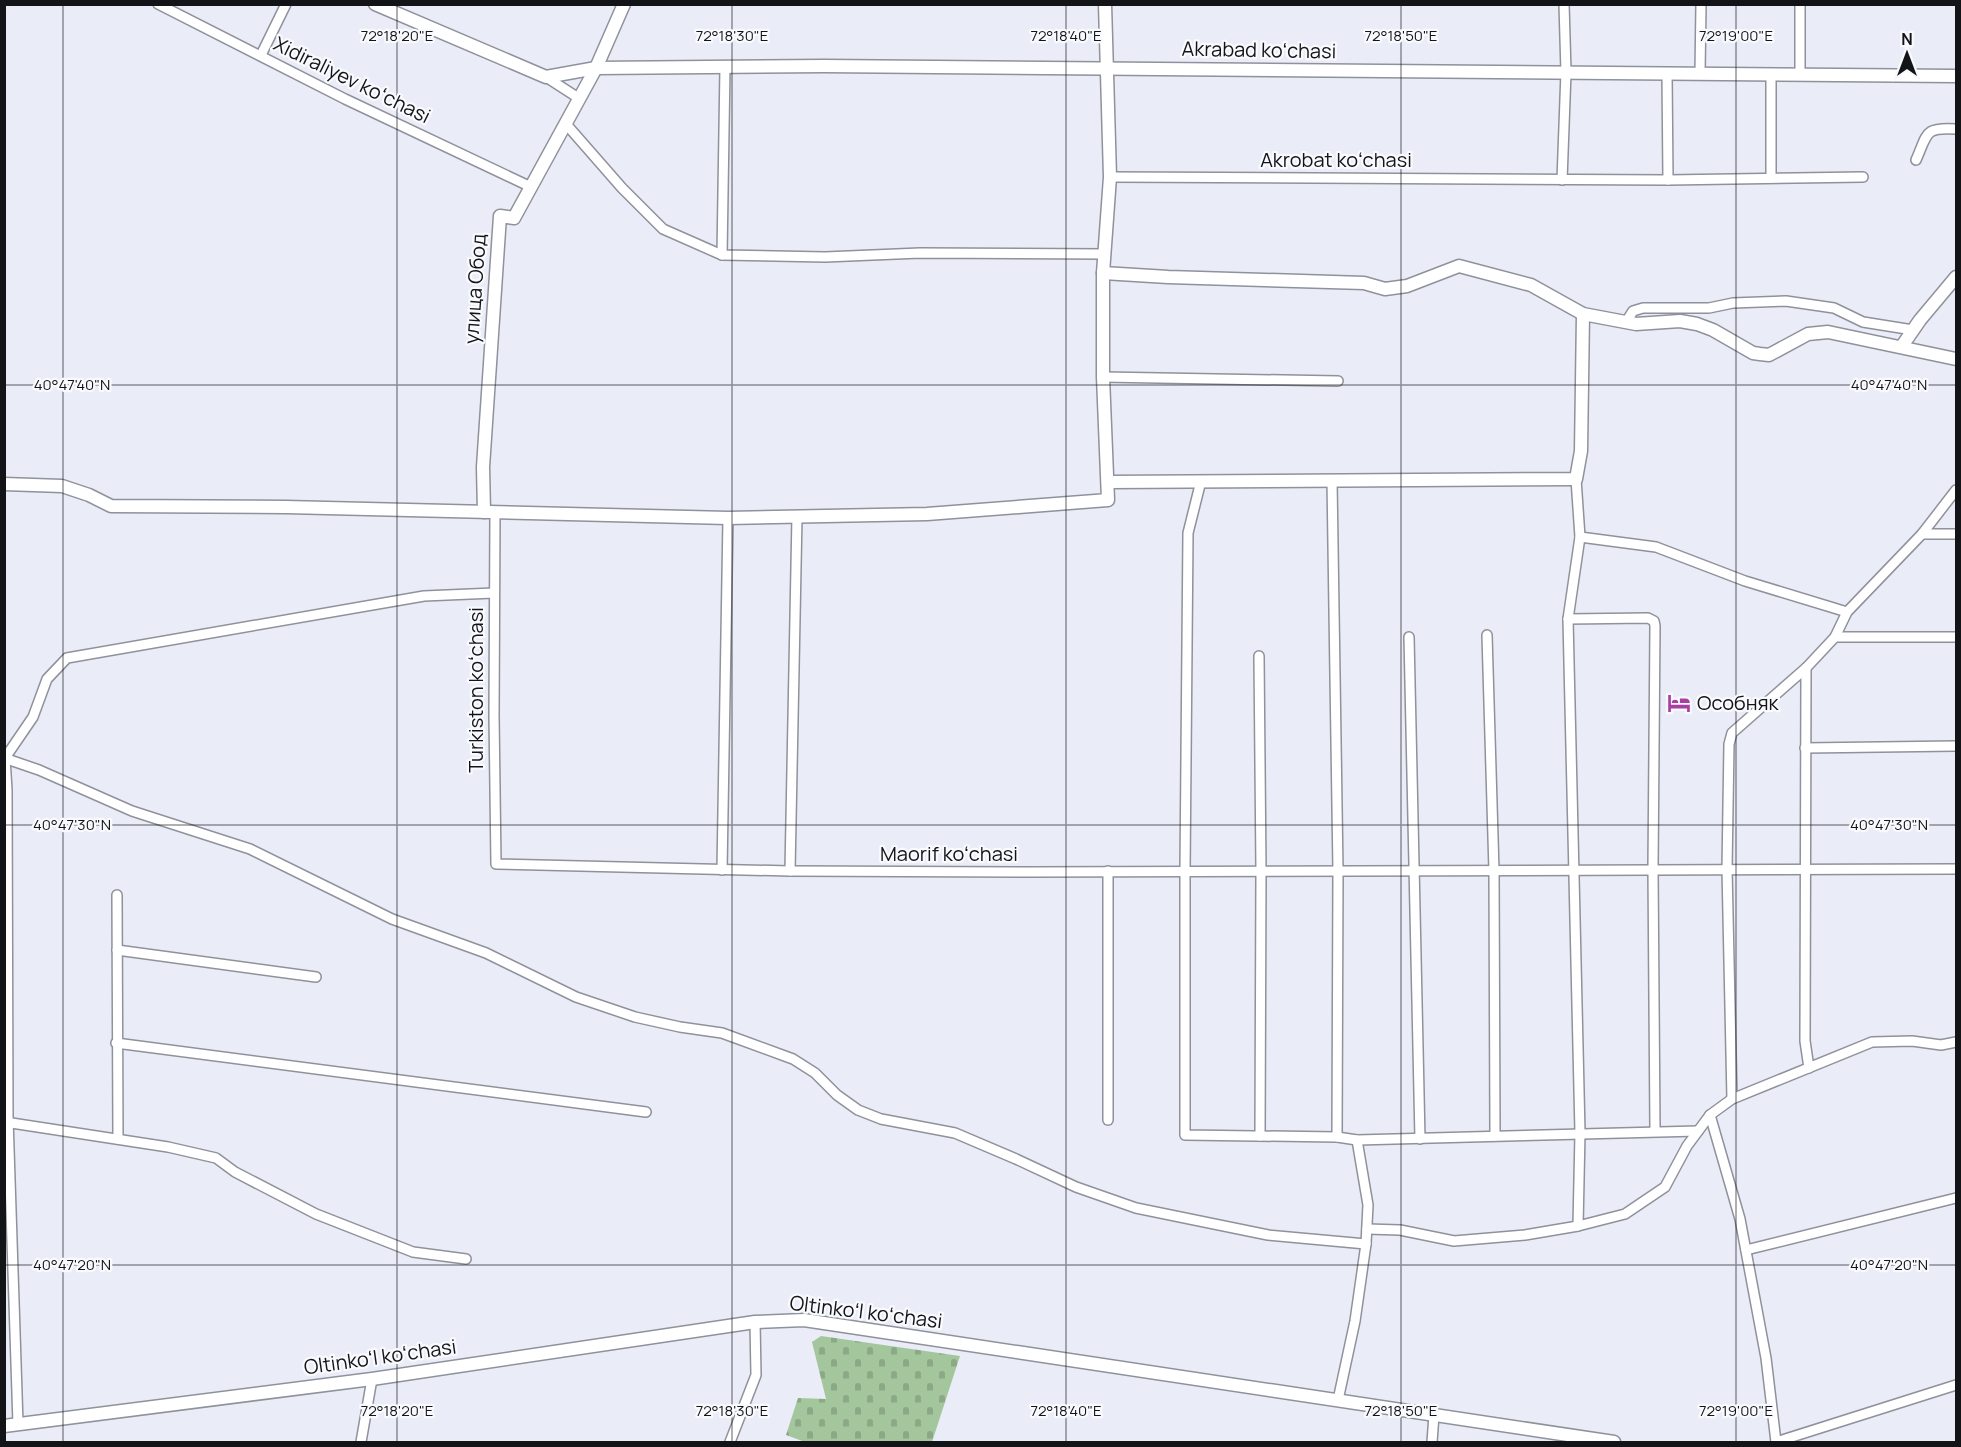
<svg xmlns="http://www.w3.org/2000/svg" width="1961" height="1447" viewBox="0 0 1961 1447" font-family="Manrope,sans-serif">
  <defs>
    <pattern id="cemetery-stones" width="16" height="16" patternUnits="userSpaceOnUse" patternTransform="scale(1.5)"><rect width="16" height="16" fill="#a3c69d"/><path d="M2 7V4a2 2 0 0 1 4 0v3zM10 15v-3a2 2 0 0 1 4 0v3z" fill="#8ba986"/></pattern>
  </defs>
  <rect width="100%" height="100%" fill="#eaedf7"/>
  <path fill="url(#cemetery-stones)" d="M821,1336l139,20 -28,86h-127l-19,-7 12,-37 28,1 -14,-57z"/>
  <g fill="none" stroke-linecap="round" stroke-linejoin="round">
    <g stroke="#8f919b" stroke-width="12">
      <g id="street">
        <path d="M158,4l187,95 186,88"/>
        <path d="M261,55l25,-51"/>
        <path d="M1667,73l1,107"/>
        <path d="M1700,73l1,-69"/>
        <path d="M1771,74v104"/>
        <path d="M1800,74v-70"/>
        <path d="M546,77l34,22"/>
        <path d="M566,124l56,64 41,41 59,26 103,2 95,-4 185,1"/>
        <path d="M1916,160c12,-27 8,-33 40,-31"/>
        <path d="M1110,177l558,3 195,-3"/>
        <path d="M1562,180l4,-108 -2,-68"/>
        <path d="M722,255l3,-188"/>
        <path d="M1626,322l7,-11 10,-3h66l24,-5 53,-2 48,7 29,14 50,8"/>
        <path d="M1103,377l235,4"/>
        <path d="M1576,479l4,58 -12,82 12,514 -2,93"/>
        <path d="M1332,480l6,391 -1,266"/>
        <path d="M1201,481l-13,52 -3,338v264l152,2 20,3 341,-9"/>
        <path d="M495,512l-1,203 2,149 294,7 242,1 924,-3"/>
        <path d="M1922,534h34"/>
        <path d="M1580,537l76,10 89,34 102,31"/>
        <path d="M1568,619l80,-1 6,3 1,5 -2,243 2,262"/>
        <path d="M1487,635l7,236 1,265"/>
        <path d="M1409,637l11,502"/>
        <path d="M1835,637h121"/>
        <path d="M1259,656l2,215 -1,265"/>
        <path d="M1805,748l151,-2"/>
        <path d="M4,758l35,12 93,41 118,38 142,70 94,34 90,44 59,20 45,10 42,6 71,26 22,14 22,22 21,15 23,9 74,14 61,26 60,28 60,21 132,27 98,9"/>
        <path d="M722,870l6,-352"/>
        <path d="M790,871l7,-355"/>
        <path d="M1108,871v249"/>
        <path d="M117,895l1,244"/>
        <path d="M117,950l199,27"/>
        <path d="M116,1043l530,69"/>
        <path d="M1809,1068l-4,-27 1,-373 29,-31 12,-25 75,-78 34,-44"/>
        <path d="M1732,1099l-5,-230 2,-125 3,-11 74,-65"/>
        <path d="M1710,1115l30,104 26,139 10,84"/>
        <path d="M5,1122l163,25 48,11 19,14 81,42 97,38 53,7"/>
        <path d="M1367,1229l33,1 54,11 71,-6 53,-9 47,-12 40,-27 22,-41 23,-31 22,-16 140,-57 40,-1 29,4 15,-3"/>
        <path d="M1746,1250l210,-52"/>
        <path d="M1338,1400l17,-79 11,-77 2,-39 -11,-65"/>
        <path d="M18,1424l-10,-306 -1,-328 -2,-32 28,-41 14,-38 20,-21 357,-62 70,-3"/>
        <path d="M361,1442l11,-63"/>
        <path d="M730,1442l26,-67 -1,-53"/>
        <path d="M1432,1442l2,-27"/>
        <path d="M1776,1442l180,-57"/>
      </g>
    </g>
    <g stroke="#8f919b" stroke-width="15">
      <g id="secondary">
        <path d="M375,4l171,73 50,-9 228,-2 1132,10"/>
        <path d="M1103,273l65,4 196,6 21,6 22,-3 52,-20 72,19 52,29 53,10 44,-3 17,3 16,6 40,23 7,1 9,1 39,-21 20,-2 128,27"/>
        <path d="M1902,346l18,-26 36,-43"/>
        <path d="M1108,482l468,-3 5,-28 2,-137"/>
        <path d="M4,484l58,2 27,9 22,11 175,1 442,11 199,-4 181,-14 -5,-123v-104l7,-96 -5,-173"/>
        <path d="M484,512l-1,-45 17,-251 14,2 82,-150 28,-64"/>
        <path d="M4,1426l368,-47 383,-57 49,-2 810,122"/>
      </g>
    </g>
    <use href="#street" stroke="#fff" stroke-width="9"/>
    <use href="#secondary" stroke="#fff" stroke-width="12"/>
  </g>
  <path fill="none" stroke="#131418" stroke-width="1.5" stroke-opacity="0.45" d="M63,4v1438M397,4v1438M732,4v1438M1066,4v1438M1401,4v1438M1736,4v1438M4,385h1952M4,825h1952M4,1265h1952"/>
  <defs>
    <g id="hotel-bare" transform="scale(1.8)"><path d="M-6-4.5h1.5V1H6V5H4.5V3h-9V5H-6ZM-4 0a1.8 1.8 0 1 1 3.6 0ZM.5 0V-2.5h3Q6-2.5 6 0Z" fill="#a840a3" stroke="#f9fafe" stroke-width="2.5" paint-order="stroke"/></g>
  </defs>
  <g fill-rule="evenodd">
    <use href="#hotel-bare" x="1679" y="703"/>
  </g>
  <g text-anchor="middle" stroke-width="4.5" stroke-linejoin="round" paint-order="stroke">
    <g font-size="20" fill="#131418" stroke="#f9fafe">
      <text transform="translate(1259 50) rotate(1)" y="7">Akrabad koʻchasi</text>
      <text transform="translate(352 80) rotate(26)" y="7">Xidiraliyev koʻchasi</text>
      <text x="1336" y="167">Akrobat koʻchasi</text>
      <text transform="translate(475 289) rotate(-86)" y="7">улица Обод</text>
      <text transform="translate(476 690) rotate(-90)" y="7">Turkiston koʻchasi</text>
      <text x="949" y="861">Maorif koʻchasi</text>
      <text transform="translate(866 1312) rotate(7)" y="7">Oltinkoʻl koʻchasi</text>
      <text transform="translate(380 1357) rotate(-8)" y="7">Oltinkoʻl koʻchasi</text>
    </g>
    <g font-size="20" fill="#131418" stroke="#f9fafe" text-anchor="start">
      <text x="1697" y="710">Особняк</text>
    </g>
  </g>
  <g font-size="15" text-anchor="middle" fill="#131418" stroke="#f9fafe" stroke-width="4.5" stroke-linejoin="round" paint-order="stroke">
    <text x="397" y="41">72°18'20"E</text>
    <text x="732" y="41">72°18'30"E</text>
    <text x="1066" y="41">72°18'40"E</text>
    <text x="1401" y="41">72°18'50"E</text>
    <text x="1736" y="41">72°19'00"E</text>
    <text x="72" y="390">40°47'40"N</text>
    <text x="1889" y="390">40°47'40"N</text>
    <text x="72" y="830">40°47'30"N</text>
    <text x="1889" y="830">40°47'30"N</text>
    <text x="72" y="1270">40°47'20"N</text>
    <text x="1889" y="1270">40°47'20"N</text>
    <text x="397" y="1416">72°18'20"E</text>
    <text x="732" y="1416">72°18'30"E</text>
    <text x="1066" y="1416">72°18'40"E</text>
    <text x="1401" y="1416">72°18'50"E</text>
    <text x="1736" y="1416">72°19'00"E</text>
  </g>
  <rect width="1961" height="1447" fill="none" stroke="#131418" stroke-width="12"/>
  <g transform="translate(1907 54)" stroke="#f9fafe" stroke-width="4.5" paint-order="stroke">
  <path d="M0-4.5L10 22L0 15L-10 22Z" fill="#131418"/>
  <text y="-9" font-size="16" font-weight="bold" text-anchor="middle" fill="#131418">N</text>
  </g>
</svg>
